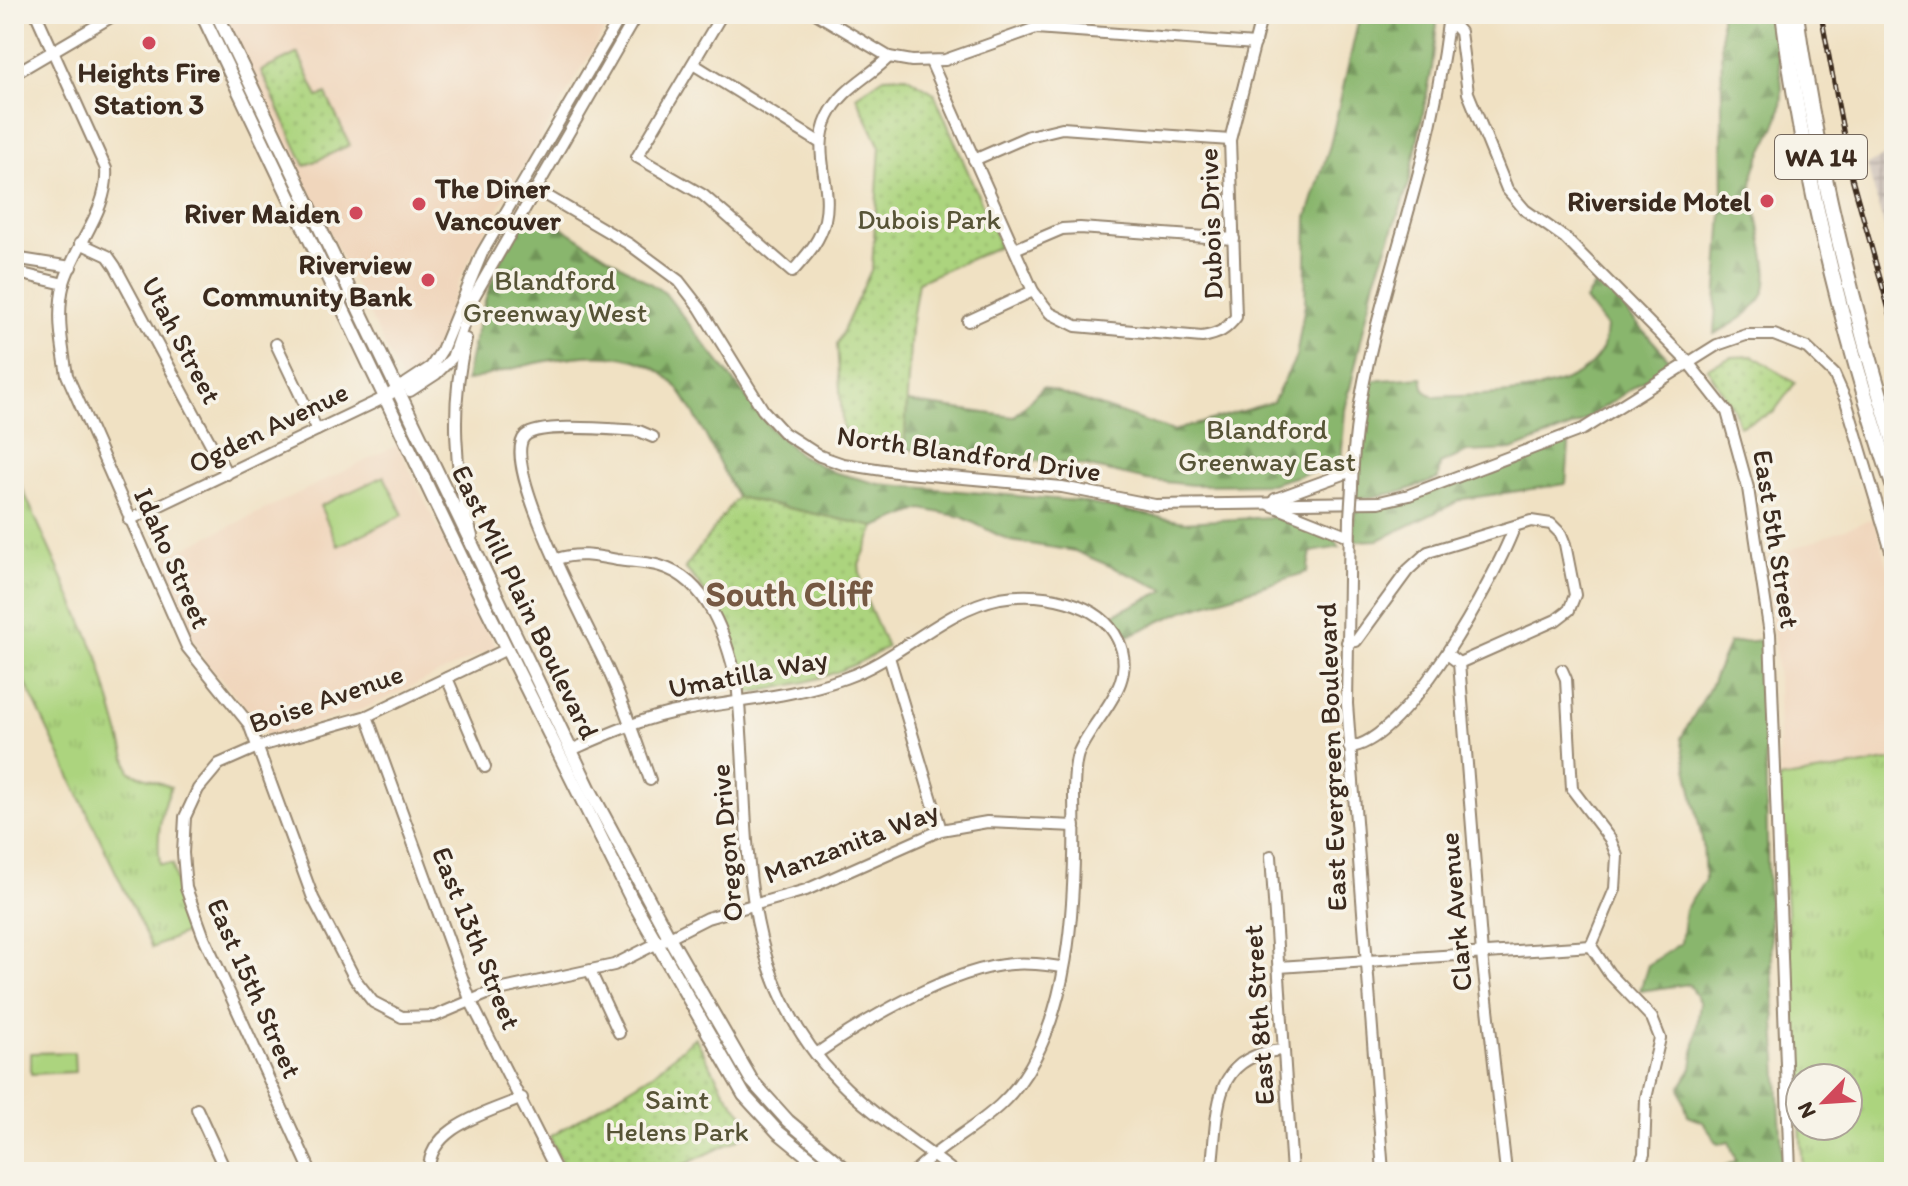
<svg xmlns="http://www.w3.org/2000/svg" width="1908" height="1186" viewBox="0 0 1908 1186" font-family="Itim,sans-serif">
  <defs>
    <pattern id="industrial-grid" width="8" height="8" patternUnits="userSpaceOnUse" patternTransform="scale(2)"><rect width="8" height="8" fill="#cec2b9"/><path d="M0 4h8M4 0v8" fill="none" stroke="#a89e96"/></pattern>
    <pattern id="grass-tufts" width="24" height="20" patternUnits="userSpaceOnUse" patternTransform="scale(2)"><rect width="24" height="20" fill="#acd47e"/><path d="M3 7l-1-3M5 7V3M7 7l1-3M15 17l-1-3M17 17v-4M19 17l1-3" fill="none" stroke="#95b66c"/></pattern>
    <pattern id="forest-firs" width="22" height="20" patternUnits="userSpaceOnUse" patternTransform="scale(2)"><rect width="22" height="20" fill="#89b66d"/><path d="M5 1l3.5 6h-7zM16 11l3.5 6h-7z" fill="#719459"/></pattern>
    <pattern id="park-dots" width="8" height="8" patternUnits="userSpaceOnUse" patternTransform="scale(2)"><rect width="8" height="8" fill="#acd47e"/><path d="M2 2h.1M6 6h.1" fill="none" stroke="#95b66c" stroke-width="1.8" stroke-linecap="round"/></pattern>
  </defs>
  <rect width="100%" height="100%" fill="#f7f3e8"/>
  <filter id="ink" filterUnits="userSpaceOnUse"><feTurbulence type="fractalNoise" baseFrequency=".0125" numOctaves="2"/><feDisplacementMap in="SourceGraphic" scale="16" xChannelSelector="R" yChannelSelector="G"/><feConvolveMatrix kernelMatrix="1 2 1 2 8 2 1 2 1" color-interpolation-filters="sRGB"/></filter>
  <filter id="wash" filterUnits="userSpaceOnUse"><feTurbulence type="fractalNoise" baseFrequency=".006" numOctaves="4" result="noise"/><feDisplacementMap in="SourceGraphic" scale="32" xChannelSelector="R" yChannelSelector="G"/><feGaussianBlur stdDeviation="1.8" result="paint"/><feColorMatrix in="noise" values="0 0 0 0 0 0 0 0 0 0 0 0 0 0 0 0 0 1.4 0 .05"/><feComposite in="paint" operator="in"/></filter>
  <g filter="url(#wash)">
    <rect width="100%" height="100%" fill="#f0e1c3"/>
    <g fill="#f0d6bc">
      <path d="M223,14h391l-137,231 -18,36 -23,71 -19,21 -15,8z"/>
      <path d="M398,445l98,202 -133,62 -96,28 -14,-22 -48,-53 -49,-100z"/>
      <path d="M1874,518l20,70v172l-115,19 -1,-100 -12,-120z"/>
    </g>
    <path fill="url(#industrial-grid)" d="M1894,151v111l-27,-97z"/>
    <g fill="url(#grass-tufts)" stroke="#747f4e" stroke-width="2" fill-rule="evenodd">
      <path d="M14,470l84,187 32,115 41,15c-11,25 -15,50 -11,77h13l7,44 9,23 -37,17 -138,-289z"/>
      <path d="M1894,760v412h-91l-24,-393zM1800,1078h48v48h-48z"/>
    </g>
    <g fill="url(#forest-firs)" stroke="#627046" stroke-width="2">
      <path d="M1360,14h78l-6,54 -23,116 -34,96 -30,130 -4,53 -70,21 -78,1 -46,-5 -66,-15 -177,-16 3,-47 107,15 29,-30 130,44 100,-29 23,-45 9,-53 2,-86 23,-73z"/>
      <path d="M1721,14h50c2,31 16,66 9,97 -5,25 -26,46 -28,74 -1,9 3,20 5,30 12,67 25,85 -43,119l9,-135z"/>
      <path d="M544,216l121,77 105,135 30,27 33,17 46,12 197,17 108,21 89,-5 61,22 6,8 -29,5 -4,20 -126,40 -53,24 -16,-21 54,-25 -91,-39 -65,-10 -48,-24 -40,-8 -47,18 -138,-30c-17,-30 -42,-89 -62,-112 -47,-55 -150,-19 -209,-4 5,-34 34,-166 78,-165z"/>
      <path d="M1598,280l71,79 -19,17 -71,48 -67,26 -45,2 -27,12 -2,15 -37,13 -47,8 15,-119 53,-4 3,14 10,6c48,-3 139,2 166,-46 4,-6 4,-17 5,-24l-21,-27z"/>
      <path d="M1562,443l7,2 -3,39 -103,15 -84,41 -26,1 2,-33 77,-16z"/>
      <path d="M1763,640l5,247 15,285h-60l-1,-5 14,-6 -7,-20 -11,3 -15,-22 -15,-6 -8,-28 12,-20 8,-65 -11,-19 -49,7 8,-26 33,-22 4,-33 20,-30 -2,-36 -22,-106 28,-49 20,-46z"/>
    </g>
    <g fill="url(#park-dots)" stroke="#747f4e" stroke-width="2">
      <path d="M298,53l20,44 8,-3 24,51 -45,21 -44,-95z"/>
      <path d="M906,76l28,17 66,153 -82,36 -7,45 -7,122 -28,-3 -33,-10 -6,-92 35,-76 8,-121 -24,-51 28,-19z"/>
      <path d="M1754,356l41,27 -22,30 -34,13 -5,-16 -27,-42 25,-11z"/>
      <path d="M737,497l138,30 -16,38 4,28 24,54c-44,28 -89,39 -141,46 -9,-48 -27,-89 -61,-125z"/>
      <path d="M695,1037l30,55 26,33 -8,12 -74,35h-103l-16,-35 104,-64z"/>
    </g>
    <g fill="#acd47e" stroke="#747f4e" stroke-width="2">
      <path d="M384,476l19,39 -65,31 -18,-40z"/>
      <path d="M74,1052l1,20 -44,2v-21z"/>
    </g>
  </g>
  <g filter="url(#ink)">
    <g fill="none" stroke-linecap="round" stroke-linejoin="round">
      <g stroke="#968670" stroke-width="14">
        <g id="minor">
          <path d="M36,14l70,155c3,41 -31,75 -42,114 -8,31 -2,61 3,92l120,272 62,77 64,174 42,81 18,23 29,15 33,-1 59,-25 120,-26 93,-47 99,-28 135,-60 46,-8 88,4"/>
          <path d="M722,14l-85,143 66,38 89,77c14,-16 28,-30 33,-52 8,-36 -14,-67 3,-103 14,-29 40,-39 61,-60"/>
          <path d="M817,14l72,43 23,4 33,-1 91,-32 219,16"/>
          <path d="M1449,20l11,12 8,61 39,96 18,21 40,28 122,123 40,51 21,76 22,146 20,538"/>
          <path d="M1054,28l1,-14"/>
          <path d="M931,62l102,229 17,22 26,13 126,11c17,-3 24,-7 34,-20l-6,-177 32,-126"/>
          <path d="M693,64l126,78"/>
          <path d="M14,74l102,-60"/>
          <path d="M974,160l55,-24 33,-8 168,12"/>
          <path d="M535,189l94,55 50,37 21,27 63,102 21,23 36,23 23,8 53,8 166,15 93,18 224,-3 30,-7 174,-66 134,-84 29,-10h28l33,13 27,26 12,27 48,160"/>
          <path d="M80,243l28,13 7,10 112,208"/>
          <path d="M1015,249l47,-20 18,-1 154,11"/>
          <path d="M14,258l57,9"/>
          <path d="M14,272l50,12"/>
          <path d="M968,321l65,-30"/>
          <path d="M466,339c-16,64 -12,134 6,197"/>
          <path d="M276,344l41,86"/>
          <path d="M410,391l26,-17 16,-16 20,-58 165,-286"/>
          <path d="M1352,487c2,-113 43,-219 70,-327 12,-47 21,-96 27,-144"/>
          <path d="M1275,499l77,-28"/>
          <path d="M1271,505l78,31"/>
          <path d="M1350,517l-3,187 36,468"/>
          <path d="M129,520l255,-122 47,-31 11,-17 40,-97 140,-239"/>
          <path d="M557,559c21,-7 39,-3 60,1 14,2 29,2 43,6 49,14 67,73 77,117 16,144 -9,284 102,398 34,35 78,61 115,91"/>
          <path d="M1347,642l9,-1 52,-71 20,-18 103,-31 20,3 10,10 4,10 10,51 -6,15 -13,10 -97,43"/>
          <path d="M1447,654l12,9 23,291 24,218"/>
          <path d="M889,657l52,173"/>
          <path d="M1562,670l4,9 6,110 38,50 7,17 -2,33 -24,57 18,27 43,45 8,20 -14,60 -2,56 -7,18"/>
          <path d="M447,678l38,89"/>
          <path d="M367,716l104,286 86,170"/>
          <path d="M1349,747c56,-3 146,-169 165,-219"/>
          <path d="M571,750c37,-16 74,-33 114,-40 55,-10 107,-13 160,-32 55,-19 97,-68 155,-80 40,-7 100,3 118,42 22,44 -25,77 -40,114 -4,12 -4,29 -4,42 2,95 0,240 -74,309 -27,25 -60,41 -86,67"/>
          <path d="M650,780c-13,-36 -25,-73 -41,-108 -15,-35 -111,-209 -84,-236 15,-14 91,-6 114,-5l14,6"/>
          <path d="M1271,856l21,316"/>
          <path d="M1279,967l312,-21"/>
          <path d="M591,973l28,60"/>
          <path d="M816,1054c49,-34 136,-86 196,-90 17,-2 33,1 50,3"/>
          <path d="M197,1109l29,63"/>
          <path d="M311,1172l-108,-237 -17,-47 -3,-35 2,-36 13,-28 21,-25 41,-18 107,-30 140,-67"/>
          <path d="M429,1172c-2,-45 59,-59 93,-74"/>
          <path d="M1211,1172c8,-58 -2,-117 72,-122"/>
        </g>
      </g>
      <g stroke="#968670" stroke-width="16">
        <g id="major">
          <path d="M202,14l264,553 165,331 113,197 34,37 49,40"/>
          <path d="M217,14l374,778 78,145 83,144 36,40 61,51"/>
        </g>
      </g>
      <g stroke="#968670" stroke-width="18">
        <g id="highway">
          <path d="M1783,14c20,160 60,320 111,474"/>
          <path d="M1796,14c20,145 55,288 98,428"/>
        </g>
      </g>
      <use href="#minor" stroke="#fff" stroke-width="10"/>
      <use href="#major" stroke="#fff" stroke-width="12"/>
      <use href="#highway" stroke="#fff" stroke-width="14"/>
      <g stroke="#3b2a1e" stroke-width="5">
        <path id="rail" d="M1821,14l31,164 42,150"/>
      </g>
      <use href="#rail" stroke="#f7f3e8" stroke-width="2" stroke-dasharray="6" stroke-linecap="butt"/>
      <g stroke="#968670" stroke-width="14" stroke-linecap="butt">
        <path id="minor-bridge" d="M1350,517l2,-30"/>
      </g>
      <use href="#minor-bridge" stroke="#fff" stroke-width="10"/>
    </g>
  </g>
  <g fill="#d1495b" stroke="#f7f3e8" stroke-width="3">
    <circle cx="149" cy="43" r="8"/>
    <circle cx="1767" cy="201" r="8"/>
    <circle cx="419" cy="204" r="8"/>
    <circle cx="356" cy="213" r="8"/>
    <circle cx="428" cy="280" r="8"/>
  </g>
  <g text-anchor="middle" stroke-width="7" stroke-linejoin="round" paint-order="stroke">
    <rect fill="#f7f3e8" stroke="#73665b" stroke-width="2" x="1775" y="135" width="92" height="44" rx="6"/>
    <g font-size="26" font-weight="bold" fill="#3b2a1e">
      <text x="1821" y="166">WA 14</text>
    </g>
    <g font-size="28" font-weight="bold" fill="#3b2a1e" stroke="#f7f3e8" text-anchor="end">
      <text x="149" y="82" text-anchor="middle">Heights Fire<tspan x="149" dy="32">Station 3</tspan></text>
      <text x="435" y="198" text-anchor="start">The Diner<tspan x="435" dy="32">Vancouver</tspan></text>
      <text x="1751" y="211">Riverside Motel</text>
      <text x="340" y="223">River Maiden</text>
      <text x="412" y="274">Riverview<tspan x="412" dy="32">Community Bank</tspan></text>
    </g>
    <g font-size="28" fill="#575436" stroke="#f7f3e8">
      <text x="929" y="229">Dubois Park</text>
      <text x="555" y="290">Blandford<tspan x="555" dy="32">Greenway West</tspan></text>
      <text x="1267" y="439">Blandford<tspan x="1267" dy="32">Greenway East</tspan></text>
      <text x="677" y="1109">Saint<tspan x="677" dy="32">Helens Park</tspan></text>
    </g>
    <g font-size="28" fill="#3b2a1e" stroke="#f7f3e8">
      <text transform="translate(1210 224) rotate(-92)" y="10">Dubois Drive</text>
      <text transform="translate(182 340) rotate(62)" y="10">Utah Street</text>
      <text transform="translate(268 427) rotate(-26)" y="10">Ogden Avenue</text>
      <text transform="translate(969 453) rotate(8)" y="10">North Blandford Drive</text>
      <text transform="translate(1777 539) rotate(81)" y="10">East 5th Street</text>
      <text transform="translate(173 558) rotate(66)" y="10">Idaho Street</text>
      <text transform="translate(526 602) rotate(64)" y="10">East Mill Plain Boulevard</text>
      <text transform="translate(748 673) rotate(-11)" y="10">Umatilla Way</text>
      <text transform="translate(326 698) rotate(-19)" y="10">Boise Avenue</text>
      <text transform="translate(1331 757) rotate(-92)" y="10">East Evergreen Boulevard</text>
      <text transform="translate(851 842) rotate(-21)" y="10">Manzanita Way</text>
      <text transform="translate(726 843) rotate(-95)" y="10">Oregon Drive</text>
      <text transform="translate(1455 912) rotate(-95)" y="10">Clark Avenue</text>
      <text transform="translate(477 938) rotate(68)" y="10">East 13th Street</text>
      <text transform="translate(255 988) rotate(66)" y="10">East 15th Street</text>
      <text transform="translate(1258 1015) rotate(-94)" y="10">East 8th Street</text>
    </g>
    <g font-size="36" font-weight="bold" fill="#765943" stroke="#f7f3e8">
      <text x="789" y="606">South Cliff</text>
    </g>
  </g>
  <rect width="1908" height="1186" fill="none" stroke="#f7f3e8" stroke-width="48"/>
  <g transform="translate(1824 1102) rotate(245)"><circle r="38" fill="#f7f3e8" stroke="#aca397" stroke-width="2"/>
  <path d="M0-6L14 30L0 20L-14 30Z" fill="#d1495b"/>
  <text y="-12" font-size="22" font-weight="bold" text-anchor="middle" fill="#3b2a1e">N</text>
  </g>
</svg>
